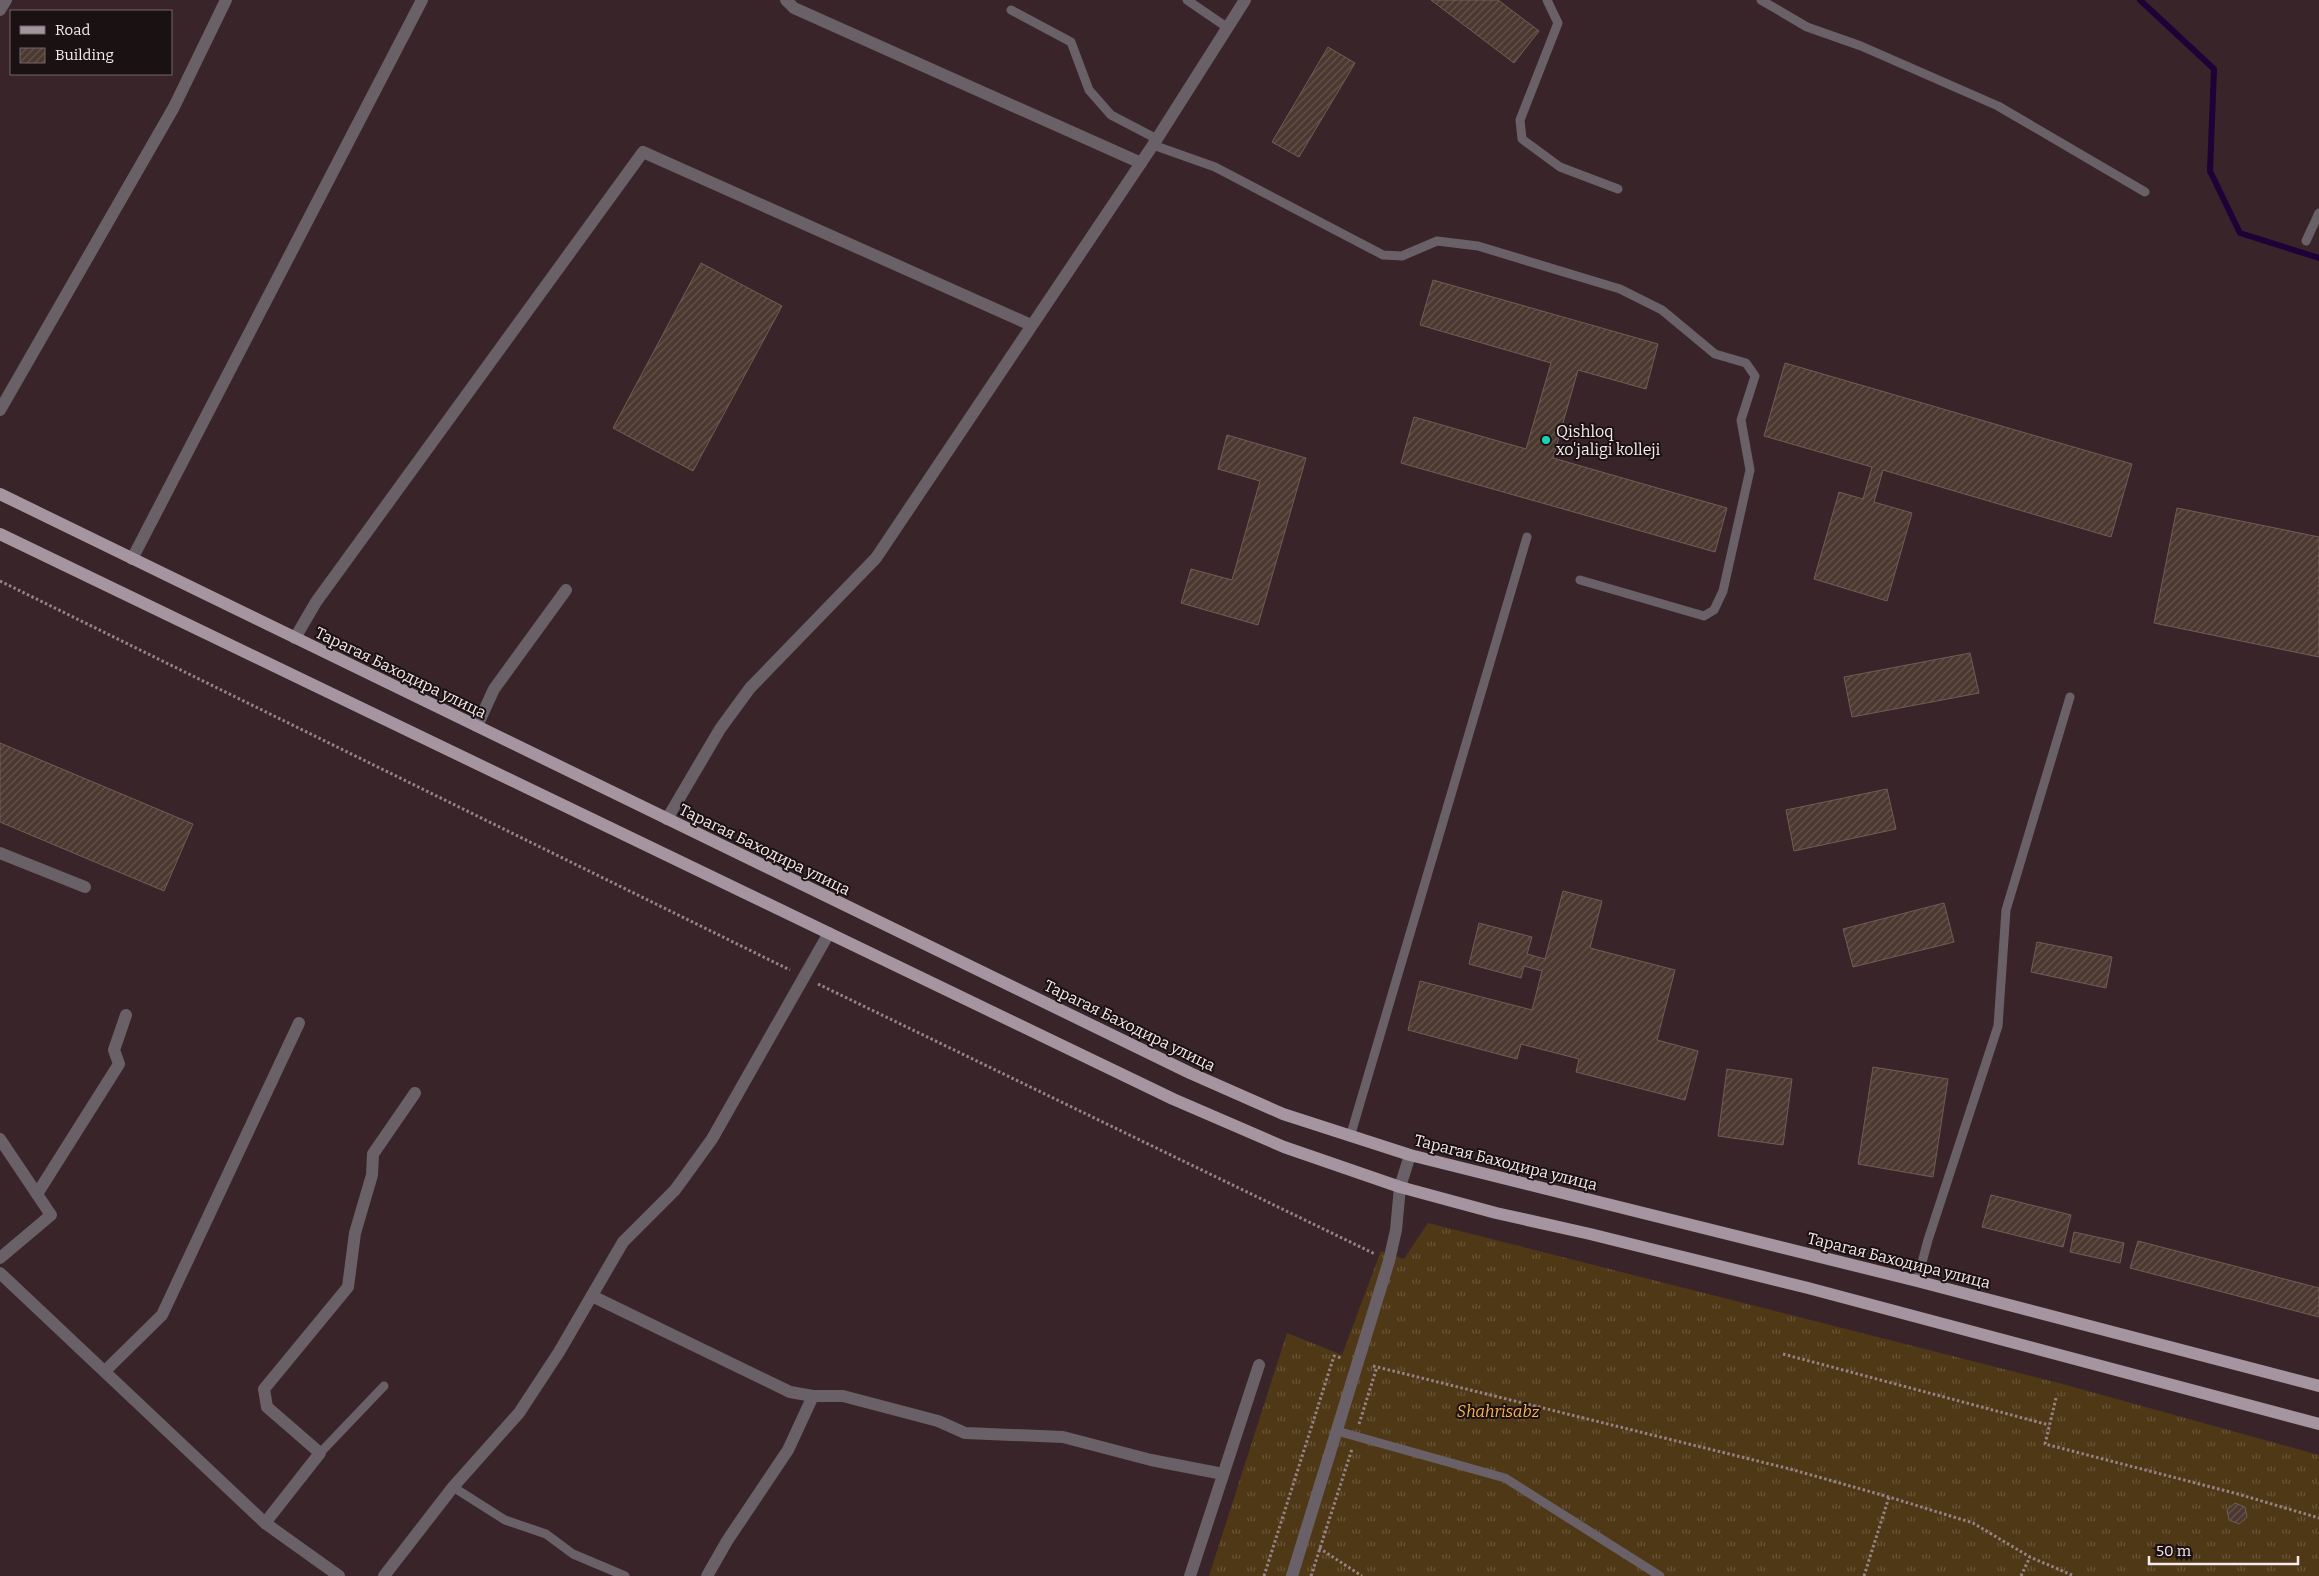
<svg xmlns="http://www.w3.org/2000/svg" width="2319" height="1576" viewBox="0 0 2319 1576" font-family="Bitter,serif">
  <defs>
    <pattern id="grass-tufts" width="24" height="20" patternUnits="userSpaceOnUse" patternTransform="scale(1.25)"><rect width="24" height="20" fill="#4f3816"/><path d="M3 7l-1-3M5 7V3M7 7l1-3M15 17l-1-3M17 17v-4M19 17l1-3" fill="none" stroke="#695538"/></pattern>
    <pattern id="building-hatch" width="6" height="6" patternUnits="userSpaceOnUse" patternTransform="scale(1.25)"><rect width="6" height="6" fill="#4b3830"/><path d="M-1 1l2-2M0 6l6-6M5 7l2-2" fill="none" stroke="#66554e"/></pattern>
  </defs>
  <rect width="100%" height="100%" fill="#392529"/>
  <path fill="url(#grass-tufts)" d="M1428,1223l631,160 260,72v121h-1110l78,-243 55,22 39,-104 23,8z"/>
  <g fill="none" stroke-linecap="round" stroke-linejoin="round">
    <path stroke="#1d0238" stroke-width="6" d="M2140,0l74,69 -4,102 30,62 79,25"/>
  </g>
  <g fill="url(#building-hatch)" stroke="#725d55">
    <path d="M1431,0h67l41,31 -25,32z"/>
    <path d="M1328,47l27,16 -56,94 -27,-15z"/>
    <path d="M701,263l81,43 -89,165 -80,-43z"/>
    <path d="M1433,280l225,64 -12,45 -68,-19 -25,88 174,50 -12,44 -314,-89 13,-46 112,32 25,-86 -131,-38z"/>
    <path d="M1785,363l347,101 -21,73 -228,-67 -9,32 38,11 -25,88 -73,-22 25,-87 24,7 9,-32 -108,-31z"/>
    <path d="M1227,435l79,23 -48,167 -77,-22 10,-34 41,11 28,-99 -42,-12z"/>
    <path d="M2177,508l142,29v120l-165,-34z"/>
    <path d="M1970,653l9,40 -127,24 -8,-40z"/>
    <path d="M0,743l193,81 -29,67 -164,-69z"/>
    <path d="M1887,789l9,40 -102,22 -8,-41z"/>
    <path d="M1563,891l39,10 -12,47 85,22 -18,70 41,11 -13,49 -109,-28 3,-13 -58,-15 -4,15 -109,-29 12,-49 112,29 10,-39 -18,-5 -3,12 -52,-14 10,-41 53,14 -5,17 18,5z"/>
    <path d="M1944,903l10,39 -101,25 -10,-38z"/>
    <path d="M2037,942l75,15 -6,31 -75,-16z"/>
    <path d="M1873,1067l75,12 -15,98 -75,-13z"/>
    <path d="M1727,1069l65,10 -9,66 -65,-9z"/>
    <path d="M1991,1195l80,20 -8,32 -81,-20z"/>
    <path d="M2074,1232l50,11 -4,20 -50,-11z"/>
    <path d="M2138,1241l181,47v29l-189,-49z"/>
    <path d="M2235,1503l10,4 2,10 -8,7 -10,-4 -2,-10z"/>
  </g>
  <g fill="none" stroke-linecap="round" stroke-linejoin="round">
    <g stroke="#958386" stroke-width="3" stroke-dasharray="2.5 2.5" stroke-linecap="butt">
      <path d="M0,581l790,389"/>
      <path d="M818,984l557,270"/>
      <path d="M1783,1354l266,71"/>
      <path d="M1373,1366l417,103 99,28 84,26 57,34 44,19"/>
      <path d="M2056,1398l-11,46 193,50 81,24"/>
      <path d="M1359,1424l18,-57"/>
      <path d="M1319,1548l43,28"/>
      <path d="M1264,1576l70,-220 8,2"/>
      <path d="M1311,1576l41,-127"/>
      <path d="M1864,1576l25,-79"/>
      <path d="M2021,1576l9,-19"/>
    </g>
    <g stroke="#696167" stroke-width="9">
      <path d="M1187,0l41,28"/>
      <path d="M1547,0l11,23 -38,97 2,19 38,28 58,22"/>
      <path d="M1761,0l46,27 54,19 137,60 147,86"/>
      <path d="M1011,10l60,32 18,48 22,25 46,24"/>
      <path d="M1153,145l62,22 168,88 19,1 35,-15 41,5 142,43 42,21 53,44 31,9 9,13 -14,44 9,50 -27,121 -9,19 -10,6 -124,-36"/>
      <path d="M2306,241l13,-28"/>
      <path d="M1350,1137l177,-600"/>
      <path d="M1917,1281l11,-41 70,-214 8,-116 64,-213"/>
      <path d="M1337,1431l168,47 155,98"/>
      <path d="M320,1453l64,-67"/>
      <path d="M453,1487l52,33 41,14 27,20 52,22"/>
    </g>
    <g stroke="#696167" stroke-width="12">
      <path d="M786,0l8,8 347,155"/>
      <path d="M0,10l6,-10"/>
      <path d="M0,410l174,-303 52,-107"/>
      <path d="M132,559l290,-559"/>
      <path d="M295,638l21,-36 327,-450 388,173"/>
      <path d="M477,726l17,-37 72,-99"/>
      <path d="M667,819l53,-90 30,-41 126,-130 277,-413 92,-145"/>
      <path d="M0,853l85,34"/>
      <path d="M0,1139l51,76 -51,43"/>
      <path d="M37,1194l82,-130 -5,-14 12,-35"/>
      <path d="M0,1273l265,250 74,53"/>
      <path d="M592,1296l198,96 23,4h30l95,25 27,12 98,4 88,23 72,14"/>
      <path d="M105,1371l57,-56 137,-292"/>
      <path d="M265,1523l55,-70 -53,-46 -3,-18 84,-102 7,-54 17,-58 1,-21 42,-61"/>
      <path d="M384,1576l69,-89 66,-74 40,-61 64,-110 52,-52 37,-51 117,-206"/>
      <path d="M707,1576l20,-35 61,-91 25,-54"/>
      <path d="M1190,1576l69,-211"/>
      <path d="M1292,1576l97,-315 7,-31 4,-43 10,-32"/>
    </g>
    <g stroke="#a595a1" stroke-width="12">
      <path d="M0,494l1190,579 93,41 127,41 507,126 402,105"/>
      <path d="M0,534l1173,565 111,48 116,40 96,26 94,21 218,54 511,136"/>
    </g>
  </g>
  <circle fill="#18d5b2" stroke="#1a1113" stroke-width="2" cx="1546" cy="440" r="5"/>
  <g text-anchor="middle" stroke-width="4" stroke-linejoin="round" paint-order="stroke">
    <g font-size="16" fill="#f8e9eb" stroke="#1a1113" text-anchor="start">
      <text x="1556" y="437">Qishloq<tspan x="1556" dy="18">xo'jaligi kolleji</tspan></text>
    </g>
    <g font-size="16" fill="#f8e9eb" stroke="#1a1113">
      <text transform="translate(401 672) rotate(26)" y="6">Тарагая Баходира улица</text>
      <text transform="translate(765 849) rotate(26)" y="6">Тарагая Баходира улица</text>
      <text transform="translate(1130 1025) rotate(26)" y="6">Тарагая Баходира улица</text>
      <text transform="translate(1506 1162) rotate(14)" y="6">Тарагая Баходира улица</text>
      <text transform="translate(1899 1260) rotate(14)" y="6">Тарагая Баходира улица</text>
    </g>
    <g font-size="16" font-style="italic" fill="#feb541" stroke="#1a1113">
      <text x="1498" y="1417">Shahrisabz</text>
    </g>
  </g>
  <rect x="10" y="10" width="162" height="65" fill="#1a1113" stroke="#736769"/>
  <rect x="20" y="26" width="25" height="8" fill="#a595a1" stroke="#736769"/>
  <text x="55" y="35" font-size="15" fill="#f8e9eb">Road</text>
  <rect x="20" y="48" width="25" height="15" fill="url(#building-hatch)" stroke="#736769"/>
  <text x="55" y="60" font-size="15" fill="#f8e9eb">Building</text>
  <path d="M2149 1556v8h149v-8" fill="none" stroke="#f8e9eb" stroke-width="2.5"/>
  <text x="2156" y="1556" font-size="15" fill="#f8e9eb" stroke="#1a1113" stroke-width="4" paint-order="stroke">50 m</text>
</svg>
